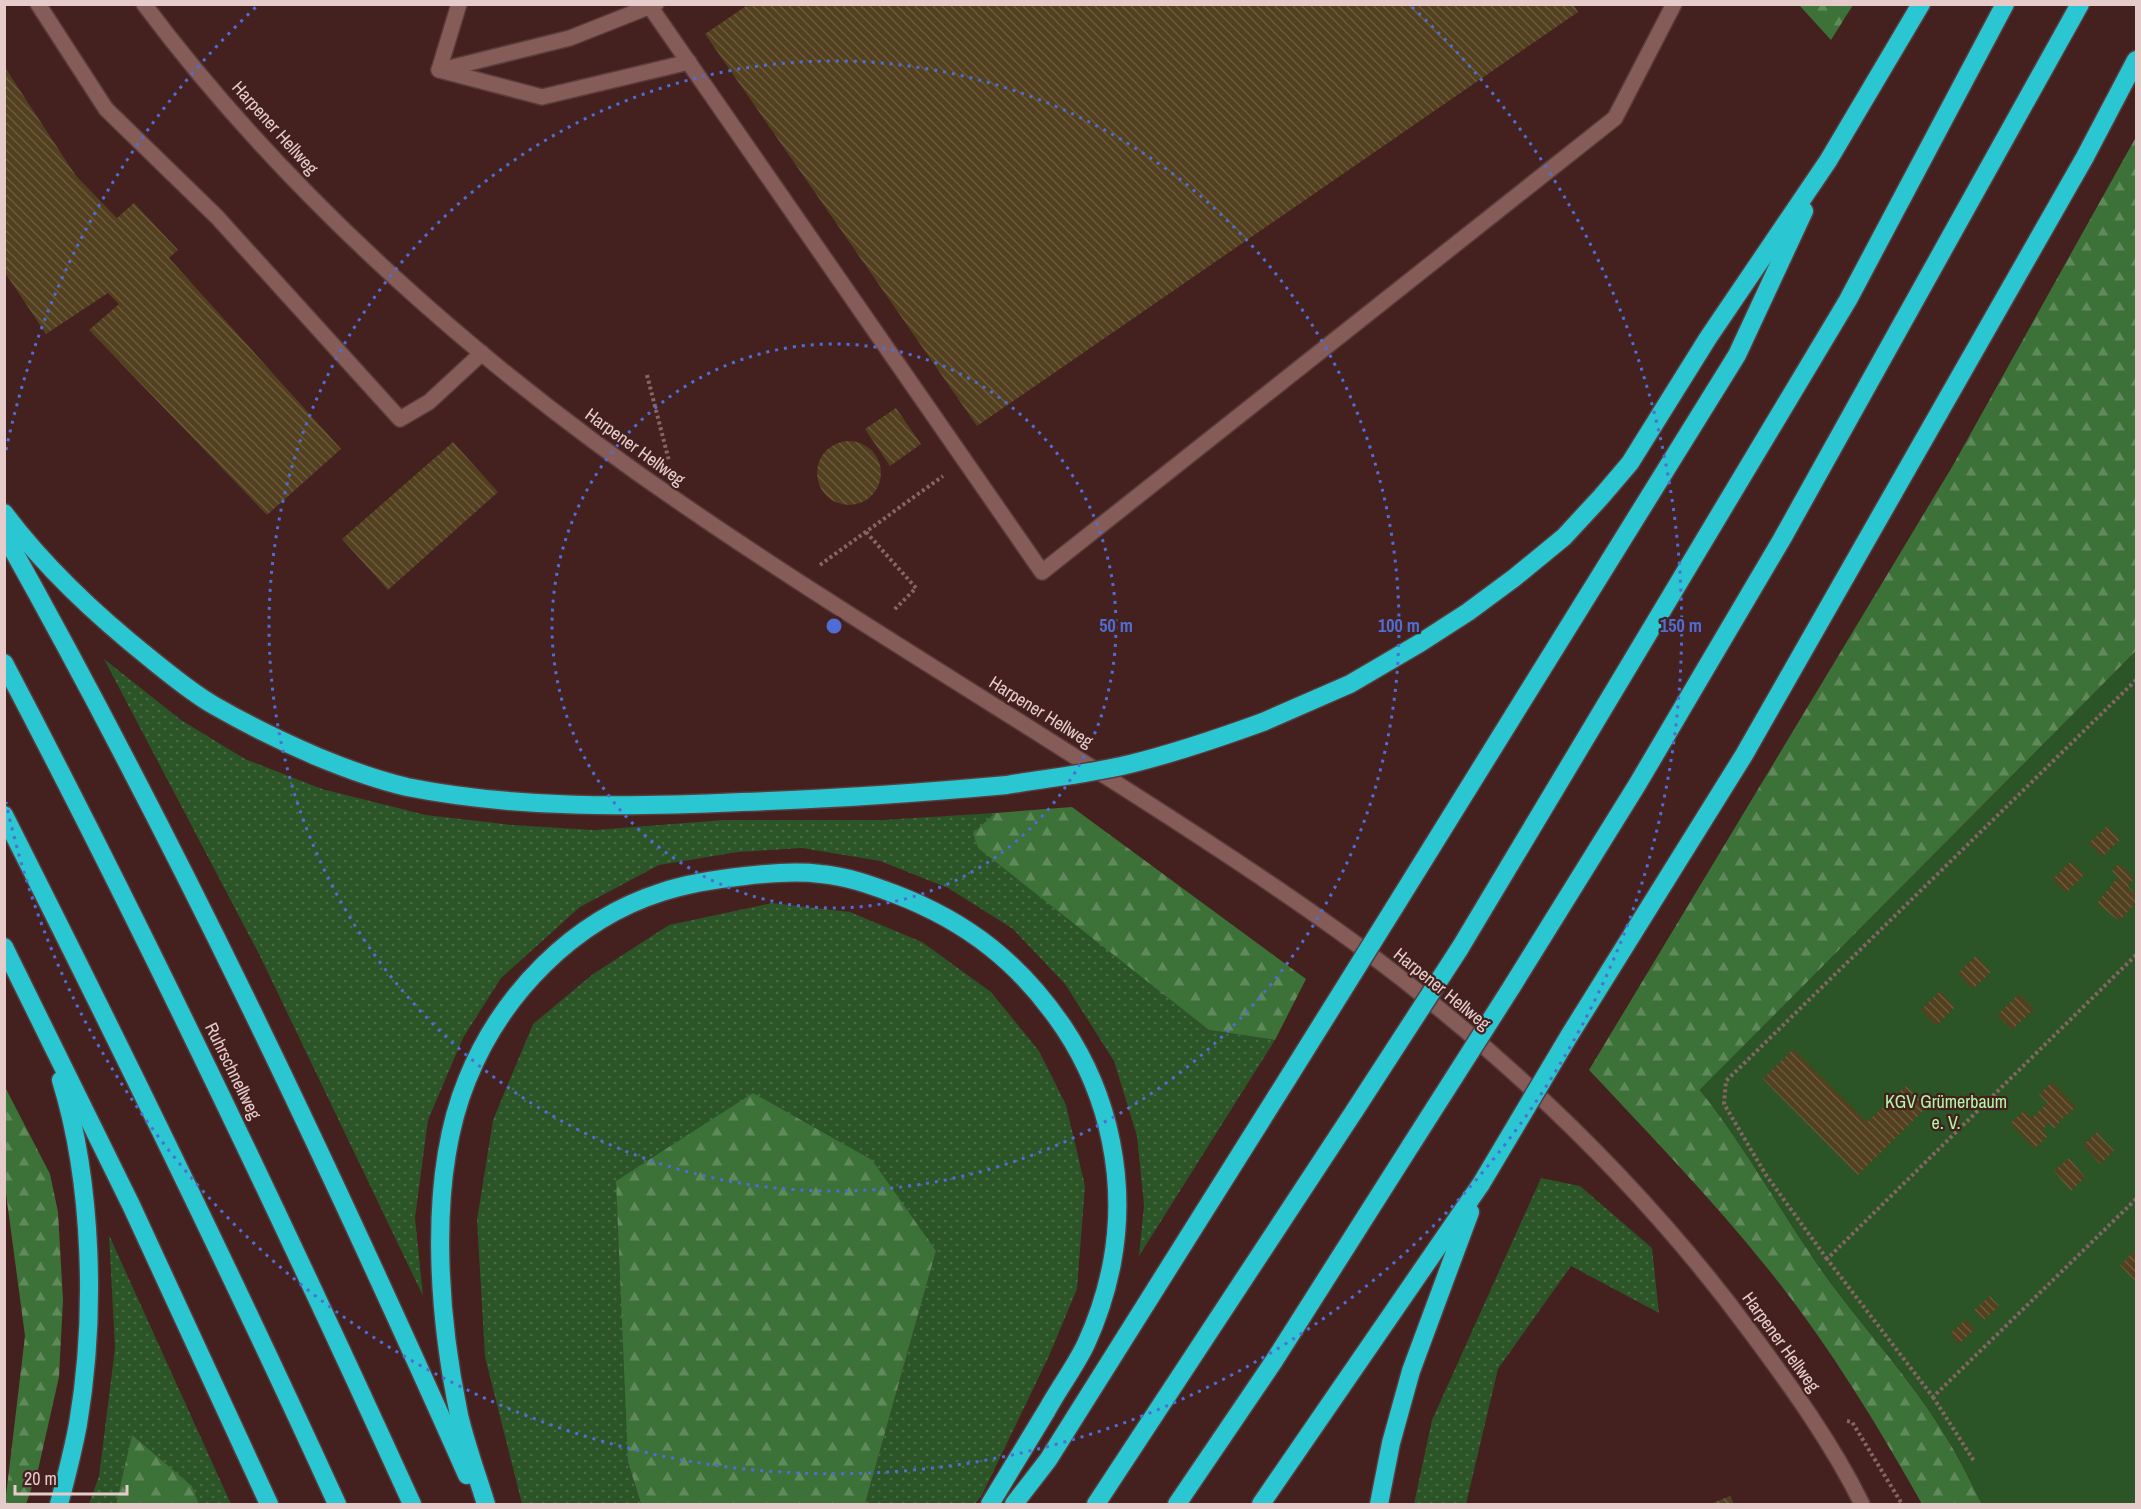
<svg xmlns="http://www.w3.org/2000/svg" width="2141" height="1509" viewBox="0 0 2141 1509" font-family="'Archivo Narrow',sans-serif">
  <defs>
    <pattern id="grass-dots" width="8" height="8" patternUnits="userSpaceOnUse" patternTransform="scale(1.5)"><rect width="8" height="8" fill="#2b5427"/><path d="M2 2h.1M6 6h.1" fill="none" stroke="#4a6b45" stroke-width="1.8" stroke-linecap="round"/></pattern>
    <pattern id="forest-firs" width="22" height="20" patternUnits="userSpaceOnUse" patternTransform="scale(1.5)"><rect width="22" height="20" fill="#3c7137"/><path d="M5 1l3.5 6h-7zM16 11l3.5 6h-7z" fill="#618a5c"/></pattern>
    <pattern id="building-back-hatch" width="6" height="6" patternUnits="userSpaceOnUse" patternTransform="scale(1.5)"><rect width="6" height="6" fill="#52401e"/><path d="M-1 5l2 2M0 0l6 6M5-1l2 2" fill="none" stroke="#6b5a3d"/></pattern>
  </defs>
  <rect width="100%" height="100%" fill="#44201f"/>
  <g fill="url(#grass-dots)">
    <path d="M104,659l77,61 64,39 77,30 104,26 86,10 83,5 129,-10h158l113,-7 -22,20 236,197 66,10 -136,216 5,-51 -7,-69 -23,-75 -49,-77 -52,-55 -65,-41 -68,-27 -78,-13 -64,4 -79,13 -79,42 -79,71 -38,60 -35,82 -13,98 8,78 -163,-340z"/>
    <path d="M772,903l78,9 72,30 69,50 48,59 27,54 19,81 -8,103 -28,67 -67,139 -7,9h-110l71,-253 -308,211 13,42h-119l-37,-147 -8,-137 16,-100 40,-96 60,-50 76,-49z"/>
    <path d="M1541,1178l39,8 72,62 7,65 -88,-47 -73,103 -32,135h-52l18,-84z"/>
    <path d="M109,1235l122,269h-32l-7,-18 -60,-50 -16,68h-27l10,-28 16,-128z"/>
  </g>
  <g fill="url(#forest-firs)">
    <path d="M1799,5h54l-22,35z"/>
    <path d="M2136,137v514l-436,439c45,56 79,119 120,178 41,58 92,111 128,172 13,21 23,43 34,64h-60c-46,-81 -95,-162 -154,-235 -56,-70 -118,-134 -179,-199l363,-603z"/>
    <path d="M1072,807l234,172 -31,61 -66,-10 -231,-182 -5,-15 22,-20z"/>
    <path d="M5,1087l45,87 8,38 5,88 -4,77 -21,93 -12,34h-21l20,-168 -20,-150z"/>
    <path d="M753,1093l119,67 64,91 -71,253h-224l-13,-42 -12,-281z"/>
    <path d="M132,1435l60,51 7,18h-83z"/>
  </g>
  <path fill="#2b5427" d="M2136,651v853h-154c-11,-21 -21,-43 -34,-64 -36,-61 -87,-114 -128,-172 -41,-59 -75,-122 -120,-178z"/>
  <g fill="url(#building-back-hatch)">
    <path d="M749,4h824l5,8 -601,414 -272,-392z"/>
    <path d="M4,66l72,110 41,42 17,-15 44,47 -9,8 172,191 -74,66 -178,-185 30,-26 -11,-11 -62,41 -42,-63z"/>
    <path d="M896,408l25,36 -31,22 -25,-37z"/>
    <circle cx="849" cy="473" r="32"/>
    <path d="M453,442l45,50 -110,98 -46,-51z"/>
    <path d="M2107,826l13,14 -18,17 -13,-14z"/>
    <path d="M2071,861l13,14 -18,18 -13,-14z"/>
    <path d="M2119,863l15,15 -6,8 8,9v8l-17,18 -22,-18 21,-26 -6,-6z"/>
    <path d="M1976,956l15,16 -18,17 -15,-16z"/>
    <path d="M1940,991l15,16 -19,19 -15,-16z"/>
    <path d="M2019,994l15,15 -22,21 -15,-15z"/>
    <path d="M1793,1049l74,73 39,-36 21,21 -69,68 -95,-96z"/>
    <path d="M2052,1082l24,25 -14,12 -8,10 -5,-6 -7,7 6,6 -14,13 -24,-26 14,-12 8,7 15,-15 -8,-9z"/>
    <path d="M2097,1132l17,19 -14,13 -17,-19z"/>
    <path d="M2069,1158l16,19 -14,14 -17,-20z"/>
    <path d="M2133,1252l3,3v27l-16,-17z"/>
    <path d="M1990,1296l9,10 -15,14 -10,-10z"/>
    <path d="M1965,1320l10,9 -16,15 -9,-10z"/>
    <path d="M1730,1496l4,8h-24z"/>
  </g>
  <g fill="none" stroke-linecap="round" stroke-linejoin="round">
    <g stroke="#5a3b3b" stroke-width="18">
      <g id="lane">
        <path d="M38,4l68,105 111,108 183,202 29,-17 53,-49"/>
        <path d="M651,8l391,564 573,-454 59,-114"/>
        <path d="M439,70l103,27 147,-35"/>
        <path d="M439,70l20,-66"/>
        <path d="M441,70l129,-32 86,-34"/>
      </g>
    </g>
    <g stroke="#5a3b3b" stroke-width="18">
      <path id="secondary" d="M144,4c145,194 342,367 541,502 140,96 285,183 428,275 85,54 170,109 250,168 144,108 279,236 386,381 41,55 83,113 113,174"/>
    </g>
    <g stroke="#5a3b3b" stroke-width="21">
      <g id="highway">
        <path d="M4,513c42,56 94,104 148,147 20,16 40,33 63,46 33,19 68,36 103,51 29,12 59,23 89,30 110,22 224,20 335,15 89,-3 177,-9 265,-17"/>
        <path d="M4,534c171,305 321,622 463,941"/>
        <path d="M4,663c145,276 279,558 408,841"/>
        <path d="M1263,722l87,-38 70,-41 48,-31 46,-34 50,-41 37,-40 29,-34 78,-125 120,-177 93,-157"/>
        <path d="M4,815c115,228 227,457 333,689"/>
        <path d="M1394,908l343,-553 67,-144"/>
        <path d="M4,947l127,258 138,299"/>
        <path d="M1460,948l388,-648 157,-296"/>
        <path d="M1511,988l126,-203 145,-246 298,-535"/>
        <path d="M1569,1036l175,-281 341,-598 51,-97"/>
        <path d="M59,1504c7,-26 14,-53 19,-80 18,-106 15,-240 -17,-344"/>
        <path d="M486,1504c-9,-29 -20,-59 -27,-89 -21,-101 -32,-237 8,-335 34,-85 106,-160 195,-188 27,-9 55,-13 83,-16 25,-3 51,-5 76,-2 25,2 50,11 74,20 73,28 125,69 169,134 46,69 63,154 48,235 -5,26 -15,57 -26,81 -11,23 -27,44 -39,66 -19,31 -38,63 -57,94"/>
        <path d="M1014,1504l34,-44 240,-382"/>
        <path d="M1096,1504l259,-394"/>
        <path d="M1177,1504l97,-143 137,-216"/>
        <path d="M1261,1504l220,-320"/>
        <path d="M1379,1504l12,-61 20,-72 59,-159"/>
      </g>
    </g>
    <g stroke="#856665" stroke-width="4" stroke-dasharray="3 3" stroke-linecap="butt">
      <path d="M647,375l22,86"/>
      <path d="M866,532l50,56 -23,23"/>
      <path d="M820,565l123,-89"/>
      <path d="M2136,955l-309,304 106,138 203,-198"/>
      <path d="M1827,1259l-61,-84 -42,-71 2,-23 410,-401"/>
      <path d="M1933,1397l41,64"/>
      <path d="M1847,1421l5,1 50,82"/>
    </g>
    <use href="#lane" stroke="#865c59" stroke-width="15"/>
    <use href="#secondary" stroke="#865c59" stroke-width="15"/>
    <use href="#highway" stroke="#2ac6d1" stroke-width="18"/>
    <g stroke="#5a3b3b" stroke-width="21" stroke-linecap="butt">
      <g id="highway-bridge">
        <path d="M1007,785c41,-7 82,-11 123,-21 45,-11 89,-26 133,-42"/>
        <path d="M1288,1078l106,-170"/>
        <path d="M1355,1110l105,-162"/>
        <path d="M1411,1145l100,-157"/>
        <path d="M1481,1184l88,-148"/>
      </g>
    </g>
    <use href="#highway-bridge" stroke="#2ac6d1" stroke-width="18"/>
  </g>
  <g fill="none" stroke="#4f6ed5" stroke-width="3" stroke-dasharray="3 6">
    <circle cx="834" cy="626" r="282"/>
    <circle cx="834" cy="626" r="565"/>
    <path d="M6 450A847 847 0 0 1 256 7M1412 7A847 847 0 1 1 6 802"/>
  </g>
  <g text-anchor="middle" stroke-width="4.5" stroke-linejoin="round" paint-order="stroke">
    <g font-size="18" fill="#e5cccb" stroke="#44201f">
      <text transform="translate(275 128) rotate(48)" y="6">Harpener Hellweg</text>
      <text transform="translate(635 447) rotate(36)" y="6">Harpener Hellweg</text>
      <text transform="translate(1041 712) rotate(32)" y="6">Harpener Hellweg</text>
      <text transform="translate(1442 989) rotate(39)" y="6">Harpener Hellweg</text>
      <text transform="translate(233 1071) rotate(64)" y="6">Ruhrschnellweg</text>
      <text transform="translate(1781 1342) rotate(54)" y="6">Harpener Hellweg</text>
    </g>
    <g font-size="18" fill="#affba7" stroke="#44201f">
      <text x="1946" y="1108">KGV Grümerbaum<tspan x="1946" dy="21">e. V.</tspan></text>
    </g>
  </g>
  <circle cx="834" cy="626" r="9" fill="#4f6ed5" stroke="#44201f" stroke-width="3"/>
  <g font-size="18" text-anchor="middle" font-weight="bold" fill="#4f6ed5" stroke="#44201f" stroke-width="4.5" stroke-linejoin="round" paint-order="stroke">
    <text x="1116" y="632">50 m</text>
    <text x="1399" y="632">100 m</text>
    <text x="1681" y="632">150 m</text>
  </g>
  <rect width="2141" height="1509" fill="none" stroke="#e5cccb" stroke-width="12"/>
  <path d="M15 1485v9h112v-9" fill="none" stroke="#e5cccb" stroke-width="3"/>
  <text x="24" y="1485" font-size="18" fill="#e5cccb" stroke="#44201f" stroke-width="4.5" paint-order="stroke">20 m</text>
</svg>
